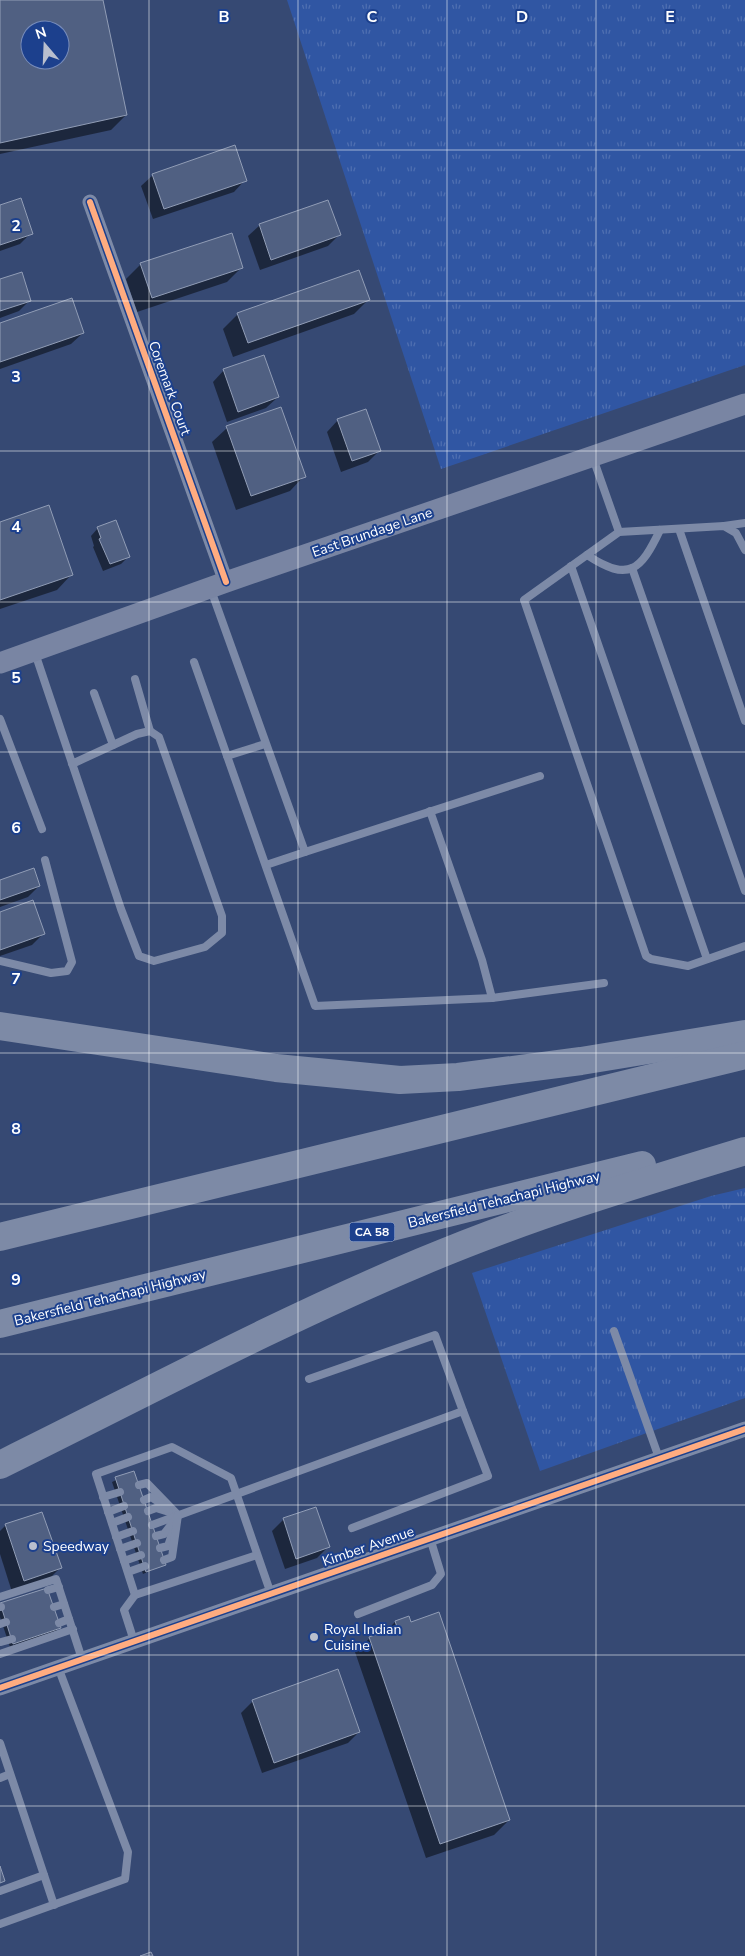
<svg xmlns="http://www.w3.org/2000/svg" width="745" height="1956" viewBox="0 0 745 1956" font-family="'Nunito Sans',sans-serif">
  <defs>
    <pattern id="grass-tufts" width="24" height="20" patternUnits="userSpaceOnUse" patternTransform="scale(1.25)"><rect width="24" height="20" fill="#3056a3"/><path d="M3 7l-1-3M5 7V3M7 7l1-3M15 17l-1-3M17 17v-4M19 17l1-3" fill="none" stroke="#4f6fb1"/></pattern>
  </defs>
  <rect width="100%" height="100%" fill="#364973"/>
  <g fill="url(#grass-tufts)">
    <path d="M287,0h458v365l-304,104z"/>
    <path d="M745,1188v210l-205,73 -68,-198 239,-77z"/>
  </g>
  <g fill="#0007" fill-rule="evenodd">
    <path d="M0,0h101l25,115 -15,15 -111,24zM30,30h30v30h-30z"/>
    <path d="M153,175l92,5 -11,12 -81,27 -12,-33z"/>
    <path d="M0,207l31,26 -11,11 -20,7z"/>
    <path d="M260,225l79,10 -11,11 -68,24 -12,-34z"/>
    <path d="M141,264l101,3 -15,15 -90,30 -11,-33z"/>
    <path d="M0,281l30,19 -11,11 -19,7z"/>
    <path d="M369,299l-15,15 -121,43 -10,-28 15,-15z"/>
    <path d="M0,324l83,9 -12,11 -71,25z"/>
    <path d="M224,370l54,27 -12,11 -39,14 -14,-40z"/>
    <path d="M338,420l41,31 -11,11 -27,10 -14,-40z"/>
    <path d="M227,428l77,48 -14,15 -54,19 -24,-68z"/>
    <path d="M0,524l71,51 -14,15 -57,19z"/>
    <path d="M98,528l30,29 -7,7 -18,7 -10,-24 1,-1 -3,-10z"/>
    <path d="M0,882l39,4 -11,11 -28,10z"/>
    <path d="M0,914l44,19 -12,12 -32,11z"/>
    <path d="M133,1472l31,93 -21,9 -31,-92z"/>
    <path d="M42,1513l18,55 -11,11 -37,13 -12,-38v-23l5,-5z"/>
    <path d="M284,1519l44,28 -11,11 -32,11 -13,-38z"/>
    <path d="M0,1605l59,23 -3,3 -46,16 -10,-30z"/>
    <path d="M395,1622l114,198 -15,15 -68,23 -71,-206 15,-14 15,-6z"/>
    <path d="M338,1671l21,61 -11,11 -86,30 -21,-60 11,-11z"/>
  </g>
  <g fill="#506082" stroke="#919db6" fill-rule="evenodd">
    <path d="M0,0h103l24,115 -127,28zM30,30h30v30h-30z"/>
    <path d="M235,145l12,36 -83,28 -12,-35z"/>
    <path d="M21,198l12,36 -33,11v-40z"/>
    <path d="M328,200l13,35 -70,25 -12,-36z"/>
    <path d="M232,233l11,35 -91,30 -12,-35z"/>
    <path d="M359,270l11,30 -122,43 -11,-30z"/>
    <path d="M22,272l9,29 -31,10v-32z"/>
    <path d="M72,298l12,35 -84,29v-39z"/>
    <path d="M264,355l15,42 -41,15 -15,-43z"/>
    <path d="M281,407l25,70 -55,19 -25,-70z"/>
    <path d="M366,409l15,42 -29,10 -15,-42z"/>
    <path d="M49,505l24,70 -73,25v-78z"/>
    <path d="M116,520l14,37 -20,7 -11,-25 2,-1 -4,-11z"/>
    <path d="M34,868l6,18 -40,14v-20z"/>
    <path d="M33,900l12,34 -45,16v-38z"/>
    <path d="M134,1471l32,94 -20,7 -31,-95z"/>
    <path d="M316,1507l14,40 -34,12 -13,-41z"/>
    <path d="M42,1512l20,56 -38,13 -19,-57z"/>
    <path d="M47,1588l14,40 -48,16 -13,-41z"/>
    <path d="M439,1612l71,208 -70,24 -71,-207 28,-10 -2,-6 14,-5 2,6z"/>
    <path d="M338,1669l22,63 -86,31 -22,-63z"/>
    <path d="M0,1866l5,15 -5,2z"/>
    <path d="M151,1952l2,4h-13z"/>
  </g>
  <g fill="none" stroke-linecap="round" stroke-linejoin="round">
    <g stroke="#7d8aa7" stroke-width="8">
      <path d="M593,458l26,74"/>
      <path d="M724,526l21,-3"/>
      <path d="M679,529l66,192"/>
      <path d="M745,550l-9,-17 -12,-7 -105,6 -95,68 122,356 5,3 37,7 57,-20"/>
      <path d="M587,555c42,28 54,15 73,-25"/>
      <path d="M571,566l136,393"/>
      <path d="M632,568l113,323"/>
      <path d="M211,590l94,262 235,-76"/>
      <path d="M35,653l86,256 18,47 15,5 51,-14 17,-14v-17l-63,-179 -9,-6 -13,3 -65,30"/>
      <path d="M194,662l121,344 177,-8"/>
      <path d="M135,679l15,52"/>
      <path d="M94,693l19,52"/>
      <path d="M0,719l42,110"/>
      <path d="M227,756l38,-12"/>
      <path d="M430,811l52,149 10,38 112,-15"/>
      <path d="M266,865l39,-13"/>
      <path d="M0,961l51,12 16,-2 5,-9 -27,-102"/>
      <path d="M614,1331l45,127"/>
      <path d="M309,1379l126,-44 28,76"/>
      <path d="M139,1485l8,-2 31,32"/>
      <path d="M103,1497l17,-5"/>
      <path d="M144,1500l7,-3 15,10"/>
      <path d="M148,1511l8,-3 13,4"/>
      <path d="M108,1512l16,-6"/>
      <path d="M112,1523l16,-6"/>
      <path d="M152,1525l311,-114 25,65 -136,52"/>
      <path d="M156,1536l8,-2 13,-17"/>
      <path d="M116,1537l17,-6"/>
      <path d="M160,1548l8,-2 4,-12"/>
      <path d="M120,1549l17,-6"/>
      <path d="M164,1560l8,-3 6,-42"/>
      <path d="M124,1561l17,-6"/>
      <path d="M128,1572l17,-6"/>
      <path d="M48,1590l11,-3"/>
      <path d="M135,1595l-39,-121 76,-27 59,31 40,116"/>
      <path d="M0,1597l56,-18 26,80"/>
      <path d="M0,1607h1"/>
      <path d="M54,1607l10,-3"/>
      <path d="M358,1614l74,-29 9,-11 -11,-36"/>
      <path d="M59,1623l10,-4"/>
      <path d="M0,1624l6,-2"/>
      <path d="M134,1641l-10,-31 11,-15 122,-40"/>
      <path d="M1,1642l11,-3"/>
      <path d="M0,1654l73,-25"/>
      <path d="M0,1743l54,162"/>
      <path d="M0,1778l10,-4"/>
      <path d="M0,1891l44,-16"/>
      <path d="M0,1924l125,-45 3,-27 -70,-185"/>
    </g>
    <g stroke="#7d8aa7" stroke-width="15">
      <path d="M90,202l136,380"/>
      <path d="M0,1688l745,-259"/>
    </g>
    <path stroke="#7985a3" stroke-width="21" d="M0,663l226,-81 519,-178"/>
    <g stroke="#7d8aa6" stroke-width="28">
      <path d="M0,1026l276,42 124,12 58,-3 123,-16 164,-27"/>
      <path d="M0,1237l745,-182"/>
      <path d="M0,1324l642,-159"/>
      <path d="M0,1465c140,-69 278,-143 421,-203 106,-45 215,-78 324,-111"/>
    </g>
    <g stroke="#1c408d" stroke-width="9">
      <g id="cycleway">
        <path d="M90,202l136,380"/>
        <path d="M0,1688l745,-259"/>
      </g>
    </g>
    <use href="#cycleway" stroke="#ffac80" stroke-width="6"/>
  </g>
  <path fill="none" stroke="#fff" stroke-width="1" stroke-opacity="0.55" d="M149,0v1956M298,0v1956M447,0v1956M596,0v1956M0,150h745M0,301h745M0,451h745M0,602h745M0,752h745M0,903h745M0,1053h745M0,1204h745M0,1354h745M0,1505h745M0,1655h745M0,1806h745"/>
  <g fill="#b9bfce" stroke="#1c408d" stroke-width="2">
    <circle cx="33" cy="1546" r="5"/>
    <circle cx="314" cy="1637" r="5"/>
  </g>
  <g text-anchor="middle" stroke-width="4" stroke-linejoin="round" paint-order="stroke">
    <rect fill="#1c408d" stroke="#bbc6dd" stroke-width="1" x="349.5" y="1222.5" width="45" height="19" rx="4"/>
    <g font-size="12" font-weight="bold" fill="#fff">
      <text x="372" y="1236">CA 58</text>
    </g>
    <g font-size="14" fill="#fff" stroke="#1c408d">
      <text transform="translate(170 388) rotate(70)" y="5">Coremark Court</text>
      <text transform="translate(372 532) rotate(-19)" y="5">East Brundage Lane</text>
      <text transform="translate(504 1199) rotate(-14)" y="5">Bakersfield Tehachapi Highway</text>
      <text transform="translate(110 1297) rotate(-14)" y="5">Bakersfield Tehachapi Highway</text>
      <text transform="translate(368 1546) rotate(-19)" y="5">Kimber Avenue</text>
    </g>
    <g font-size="14" fill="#fff" stroke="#1c408d" text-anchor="start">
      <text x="43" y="1551">Speedway</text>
      <text x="324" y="1634">Royal Indian<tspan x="324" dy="16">Cuisine</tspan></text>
    </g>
  </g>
  <g font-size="16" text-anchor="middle" font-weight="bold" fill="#fff" stroke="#1c408d" stroke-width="4" stroke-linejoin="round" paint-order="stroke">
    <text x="224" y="22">B</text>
    <text x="372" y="22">C</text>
    <text x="522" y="22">D</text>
    <text x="670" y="22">E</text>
    <text x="16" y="231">2</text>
    <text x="16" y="382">3</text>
    <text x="16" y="532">4</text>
    <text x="16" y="683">5</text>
    <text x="16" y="833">6</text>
    <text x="16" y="984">7</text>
    <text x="16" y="1134">8</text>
    <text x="16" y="1285">9</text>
  </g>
  <g transform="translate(45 45) rotate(341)"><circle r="24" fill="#1c408d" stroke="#778cbb"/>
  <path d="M0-4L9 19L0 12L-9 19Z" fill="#b9bfce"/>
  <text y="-8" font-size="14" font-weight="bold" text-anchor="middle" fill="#ffffff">N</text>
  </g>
</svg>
